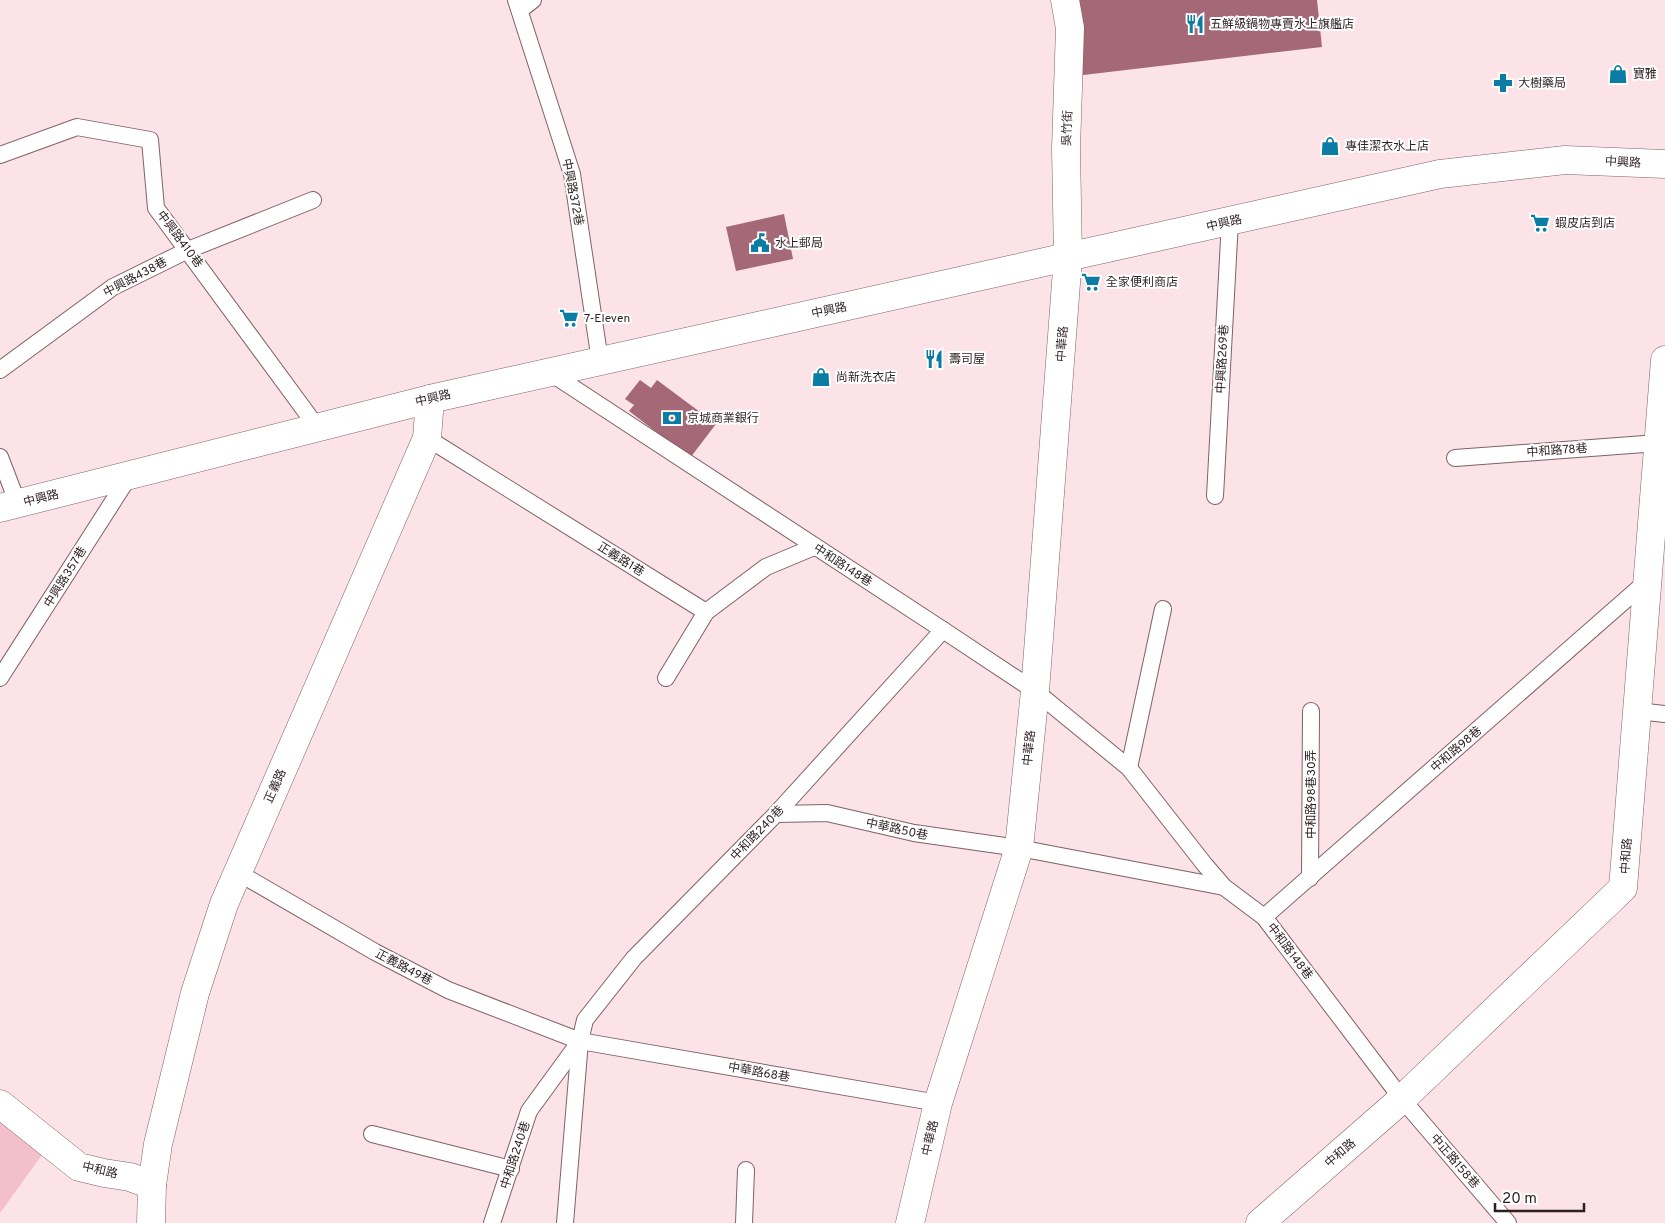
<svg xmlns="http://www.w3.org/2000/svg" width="1665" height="1223" viewBox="0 0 1665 1223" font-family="Overpass,'Noto Sans TC',sans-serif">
  <rect width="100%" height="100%" fill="#fbe3e8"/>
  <path fill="#f3bfca" d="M0,1113l44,39 -44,61z"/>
  <g fill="#a46876">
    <path d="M1067,0h250l5,47 -247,29z"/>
    <path d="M784,214l9,45 -57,12 -10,-44z"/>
    <path d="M640,380l11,8 6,-8 59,44 -26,34 -61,-47 5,-6 -9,-6z"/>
  </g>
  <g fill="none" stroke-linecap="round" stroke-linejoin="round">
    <g stroke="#816067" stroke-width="18">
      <g id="service">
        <path d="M516,0l56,174 28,187"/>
        <path d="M520,10l13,-10"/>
        <path d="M0,155l77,-28 73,13 6,68 161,219"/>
        <path d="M0,370l113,-83 75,-37 125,-50"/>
        <path d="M549,372l394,258 92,61 94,77 76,97 19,22 40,30 138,182 106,124"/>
        <path d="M427,438l279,174 60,-45 48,-20"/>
        <path d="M0,457l18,47"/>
        <path d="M1455,458l203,-15"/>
        <path d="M1215,496l15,-275"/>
        <path d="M0,678l130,-203"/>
        <path d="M666,678l40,-66"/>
        <path d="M1637,711l28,3"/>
        <path d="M1129,768l34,-159"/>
        <path d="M776,814l51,-1 87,20 105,15 205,39"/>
        <path d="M237,872l138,80 73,38 132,51 358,62"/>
        <path d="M1310,878l1,-167"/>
        <path d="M1264,917l383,-336"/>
        <path d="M372,1134l139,35"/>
        <path d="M492,1223l37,-112 51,-70"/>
        <path d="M565,1223l15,-182 5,-21 49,-62 142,-144 167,-184"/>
        <path d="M744,1223l2,-53"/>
      </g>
    </g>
    <g stroke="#816067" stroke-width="29">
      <g id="minor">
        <path d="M0,508l430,-109 1010,-225 125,-14 100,4"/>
        <path d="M152,1185l6,-41 37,-151 29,-89 203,-466 3,-39"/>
        <path d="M910,1223l28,-120 81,-255 16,-157 33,-434 -2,-109 4,-120 -5,-28"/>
        <path d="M1260,1223l142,-124 221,-211 42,-528"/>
      </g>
    </g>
    <g stroke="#816067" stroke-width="29">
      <path id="tertiary" d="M0,1104l79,63 25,6 26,4 22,8 -1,38"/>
    </g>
    <use href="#service" stroke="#fff" stroke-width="16"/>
    <use href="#minor" stroke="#fff" stroke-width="28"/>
    <use href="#tertiary" stroke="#fff" stroke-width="28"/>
  </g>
  <defs>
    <g id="restaurant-bare" transform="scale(1.5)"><path d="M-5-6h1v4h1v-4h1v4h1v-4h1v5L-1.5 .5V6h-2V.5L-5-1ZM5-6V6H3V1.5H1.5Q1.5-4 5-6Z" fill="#0b7da5" stroke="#fff" stroke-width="2.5" paint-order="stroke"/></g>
    <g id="shop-bare" transform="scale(1.5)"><path d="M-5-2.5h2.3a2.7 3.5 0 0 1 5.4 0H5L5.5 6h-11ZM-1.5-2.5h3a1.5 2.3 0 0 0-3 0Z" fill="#0b7da5" stroke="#fff" stroke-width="2.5" paint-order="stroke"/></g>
    <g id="pharmacy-bare" transform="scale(1.5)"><path d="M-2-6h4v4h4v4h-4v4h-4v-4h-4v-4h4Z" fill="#0b7da5" stroke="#fff" stroke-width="2.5" paint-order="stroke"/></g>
    <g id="supermarket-bare" transform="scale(1.5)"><path d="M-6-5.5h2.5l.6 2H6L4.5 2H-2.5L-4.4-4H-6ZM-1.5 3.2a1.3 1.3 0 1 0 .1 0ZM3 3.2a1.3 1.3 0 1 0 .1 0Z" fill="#0b7da5" stroke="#fff" stroke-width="2.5" paint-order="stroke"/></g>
    <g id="civic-bare" transform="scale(1.5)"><path d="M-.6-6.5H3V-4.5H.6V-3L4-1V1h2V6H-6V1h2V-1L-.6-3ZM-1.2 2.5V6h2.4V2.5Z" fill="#0b7da5" stroke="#fff" stroke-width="2.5" paint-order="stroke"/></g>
    <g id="bank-bare" transform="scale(1.5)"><path d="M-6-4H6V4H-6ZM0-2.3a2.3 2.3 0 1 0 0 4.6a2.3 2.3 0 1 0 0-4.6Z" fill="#0b7da5" stroke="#fff" stroke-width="2.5" paint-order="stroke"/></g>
  </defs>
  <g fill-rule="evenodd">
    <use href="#restaurant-bare" x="1195" y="24"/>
    <use href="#shop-bare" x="1618" y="74"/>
    <use href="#pharmacy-bare" x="1503" y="83"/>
    <use href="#shop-bare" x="1330" y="146"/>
    <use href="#supermarket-bare" x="1540" y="223"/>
    <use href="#civic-bare" x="760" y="243"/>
    <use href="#supermarket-bare" x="1091" y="282"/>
    <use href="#supermarket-bare" x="569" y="318"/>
    <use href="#restaurant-bare" x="934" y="359"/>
    <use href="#shop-bare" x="821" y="377"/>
    <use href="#bank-bare" x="672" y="418"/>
  </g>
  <g text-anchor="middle" stroke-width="4" stroke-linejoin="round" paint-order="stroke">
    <g font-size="12" fill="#2d1f22" stroke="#fff" text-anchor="start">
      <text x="1210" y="28">五鮮級鍋物專賣水上旗艦店</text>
      <text x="1633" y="78">寶雅</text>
      <text x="1518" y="87">大樹藥局</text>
      <text x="1345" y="150">專佳潔衣水上店</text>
      <text x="1555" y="227">蝦皮店到店</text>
      <text x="775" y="247">水上郵局</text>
      <text x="1106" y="286">全家便利商店</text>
      <text x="584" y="322">7-Eleven</text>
      <text x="949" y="363">壽司屋</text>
      <text x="836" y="381">尚新洗衣店</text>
      <text x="687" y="422">京城商業銀行</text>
    </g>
    <g font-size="12" fill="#2d1f22" stroke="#fff">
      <text transform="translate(1067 128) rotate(-88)" y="4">吳竹街</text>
      <text transform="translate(1623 162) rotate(3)" y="4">中興路</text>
      <text transform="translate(573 192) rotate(79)" y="4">中興路372巷</text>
      <text transform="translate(1224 223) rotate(-13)" y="4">中興路</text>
      <text transform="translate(180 239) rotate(53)" y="4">中興路410巷</text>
      <text transform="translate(135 277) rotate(-28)" y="4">中興路438巷</text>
      <text transform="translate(829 310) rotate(-12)" y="4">中興路</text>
      <text transform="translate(1062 344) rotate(-86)" y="4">中華路</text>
      <text transform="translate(1222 359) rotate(-87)" y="4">中興路269巷</text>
      <text transform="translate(433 398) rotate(-13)" y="4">中興路</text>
      <text transform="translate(1557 450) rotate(-4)" y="4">中和路78巷</text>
      <text transform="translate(41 498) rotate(-14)" y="4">中興路</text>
      <text transform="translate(621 559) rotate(32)" y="4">正義路1巷</text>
      <text transform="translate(843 565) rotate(33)" y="4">中和路148巷</text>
      <text transform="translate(65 577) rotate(-58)" y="4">中興路357巷</text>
      <text transform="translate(1029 748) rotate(-84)" y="4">中華路</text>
      <text transform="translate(1456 749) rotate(-41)" y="4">中和路98巷</text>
      <text transform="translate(275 786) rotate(-66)" y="4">正義路</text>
      <text transform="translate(1311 794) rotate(-90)" y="4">中和路98巷30弄</text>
      <text transform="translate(897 829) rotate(12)" y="4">中華路50巷</text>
      <text transform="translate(757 833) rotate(-46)" y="4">中和路240巷</text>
      <text transform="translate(1626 856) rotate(-86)" y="4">中和路</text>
      <text transform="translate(1290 951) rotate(53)" y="4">中和路148巷</text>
      <text transform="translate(404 967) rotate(28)" y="4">正義路49巷</text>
      <text transform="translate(759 1072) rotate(10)" y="4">中華路68巷</text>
      <text transform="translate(930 1138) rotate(-77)" y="4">中華路</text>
      <text transform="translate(1340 1153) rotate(-41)" y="4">中和路</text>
      <text transform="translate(515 1155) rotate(-72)" y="4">中和路240巷</text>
      <text transform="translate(1455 1161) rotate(49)" y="4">中正路158巷</text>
      <text transform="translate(100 1170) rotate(13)" y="4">中和路</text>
    </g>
  </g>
  <path d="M1495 1203v8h89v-8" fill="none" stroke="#2d1f22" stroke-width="2.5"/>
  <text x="1502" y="1203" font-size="15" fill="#2d1f22" stroke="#ffffff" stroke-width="4" paint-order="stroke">20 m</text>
</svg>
